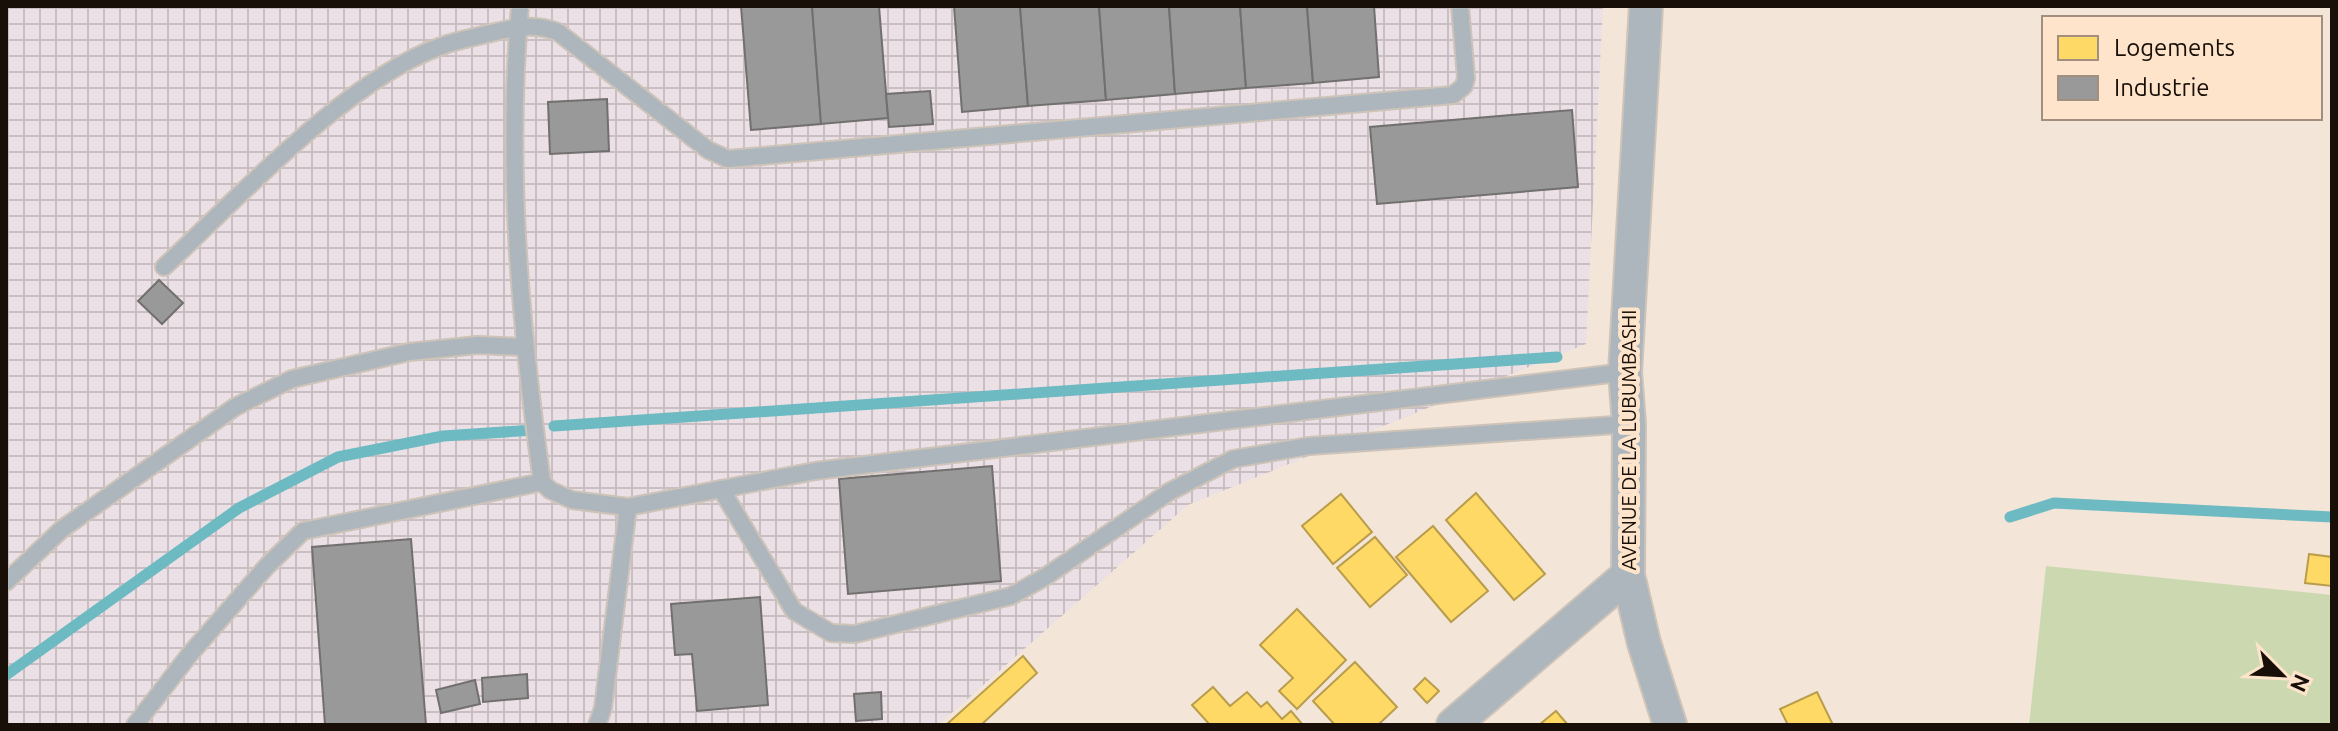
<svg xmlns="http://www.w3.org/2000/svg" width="2338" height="731" viewBox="0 0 2338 731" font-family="Ubuntu,sans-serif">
  <defs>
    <pattern id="industrial-grid" width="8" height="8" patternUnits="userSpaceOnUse" patternTransform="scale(2)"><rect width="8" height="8" fill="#ebe0e5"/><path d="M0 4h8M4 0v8" fill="none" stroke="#c9bfc3"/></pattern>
  </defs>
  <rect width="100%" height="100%" fill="#f3e5d8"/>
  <path fill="url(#industrial-grid)" d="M6,6h1597l-17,338 -398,161 -250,220h-932z"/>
  <path fill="#ccd9b0" d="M2046,566l286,29v130h-303z"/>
  <g fill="#ffd966" stroke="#ba9d4a" stroke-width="2">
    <path d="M1476,493l69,81 -31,26 -68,-80z"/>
    <path d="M1341,494l31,38 -39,32 -31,-38z"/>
    <path d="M1433,526l55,65 -37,31 -55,-65z"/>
    <path d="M1375,537l32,38 -37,32 -33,-39z"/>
    <path d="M2309,554l23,3v29l-27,-3z"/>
    <path d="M1297,609l49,51 -49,49 -18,-18 14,-13 -33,-33z"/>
    <path d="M1023,656l14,17 -56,52h-35z"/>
    <path d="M1355,662l42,45 -19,18h-43l-22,-24z"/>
    <path d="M1425,678l14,13 -12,12 -13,-14z"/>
    <path d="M1213,687l17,19 17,-14 14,15 6,-5 15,17 9,-8 12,14h-93l-18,-20z"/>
    <path d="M1817,692l16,33h-45l-8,-16z"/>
    <path d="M1556,711l12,14h-29z"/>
  </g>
  <g fill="#999" stroke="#72706e" stroke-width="2">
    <path d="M741,6h71l9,118 -70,6z"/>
    <path d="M812,6h67l9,112 -67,6z"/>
    <path d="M954,6h66l8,100 -66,6z"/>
    <path d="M1020,6h79l7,94 -78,6z"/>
    <path d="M1099,6h70l6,88 -69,6z"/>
    <path d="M1169,6h71l6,82 -71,6z"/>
    <path d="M1240,6h67l6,77 -67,5z"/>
    <path d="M1307,6h67l5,71 -66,6z"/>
    <path d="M930,91l3,33 -44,3 -3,-33z"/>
    <path d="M607,99l2,52 -59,3 -2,-52z"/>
    <path d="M1572,110l6,77 -201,17 -7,-77z"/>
    <path d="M159,280l24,23 -21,21 -24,-23z"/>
    <path d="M992,466l9,115 -153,13 -9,-115z"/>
    <path d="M411,539l15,186h-101l-13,-178z"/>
    <path d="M760,597l8,108 -71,6 -5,-57 -17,1 -4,-51z"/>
    <path d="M527,674l1,24 -45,4 -1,-24z"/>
    <path d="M475,680l5,24 -39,9 -5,-23z"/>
    <path d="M881,692l1,27 -26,2 -2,-27z"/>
  </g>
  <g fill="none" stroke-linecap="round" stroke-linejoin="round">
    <g stroke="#6dbac2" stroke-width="11">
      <path d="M554,426l1003,-69"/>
      <path d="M2010,517l44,-14 278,14"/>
      <path d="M6,675l233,-167 99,-51 105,-21 92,-6"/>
    </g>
    <g stroke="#cdc3b9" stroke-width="20">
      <g id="service">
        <path d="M520,6c-14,160 0,318 22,476l8,8 22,10 56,7 187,-36 810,-99"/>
        <path d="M164,267c73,-68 183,-187 275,-220 15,-6 32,-9 48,-13 24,-6 46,-12 71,-2l150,118 20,9 725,-64 11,-9 2,-8 -6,-72"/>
        <path d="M721,489l73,122 37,22 24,1 156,-38 34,-19 124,-85 64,-33 76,-13 320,-22"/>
        <path d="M6,582l56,-53 173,-122 57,-28 117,-27 69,-7 45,2"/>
        <path d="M135,725l55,-71 77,-88 36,-35 239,-49"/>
        <path d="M597,725l6,-17 25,-201"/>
      </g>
    </g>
    <g stroke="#cdc3b9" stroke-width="36">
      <g id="minor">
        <path d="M1646,6l-21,366 4,52 -1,151 16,68 26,82"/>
        <path d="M1453,725l175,-150"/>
      </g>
    </g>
    <use href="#service" stroke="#acb6bc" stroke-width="16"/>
    <use href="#minor" stroke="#acb6bc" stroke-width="32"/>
  </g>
  <g text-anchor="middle" stroke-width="8" stroke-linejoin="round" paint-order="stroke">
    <g font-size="20" fill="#181008" stroke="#ffe4cc">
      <text transform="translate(1629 440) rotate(-90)" y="7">AVENUE DE LA LUBUMBASHI</text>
    </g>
  </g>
  <rect width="2338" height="731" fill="none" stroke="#181008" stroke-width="16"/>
  <rect x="2042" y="16" width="280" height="104" fill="#ffe4cc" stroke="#a38f7e" stroke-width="2"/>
  <rect x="2058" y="36" width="40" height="24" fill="#ffd966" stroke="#a38f7e" stroke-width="2"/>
  <text x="2114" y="56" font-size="24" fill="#181008">Logements</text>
  <rect x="2058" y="76" width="40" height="24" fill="#999999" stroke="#a38f7e" stroke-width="2"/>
  <text x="2114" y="96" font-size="24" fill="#181008">Industrie</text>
  <g transform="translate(2282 675) rotate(114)" stroke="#ffe4cc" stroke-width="6" paint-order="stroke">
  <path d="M0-6L14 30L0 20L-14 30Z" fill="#181008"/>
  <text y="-12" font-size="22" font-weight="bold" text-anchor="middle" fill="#181008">N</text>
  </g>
</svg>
